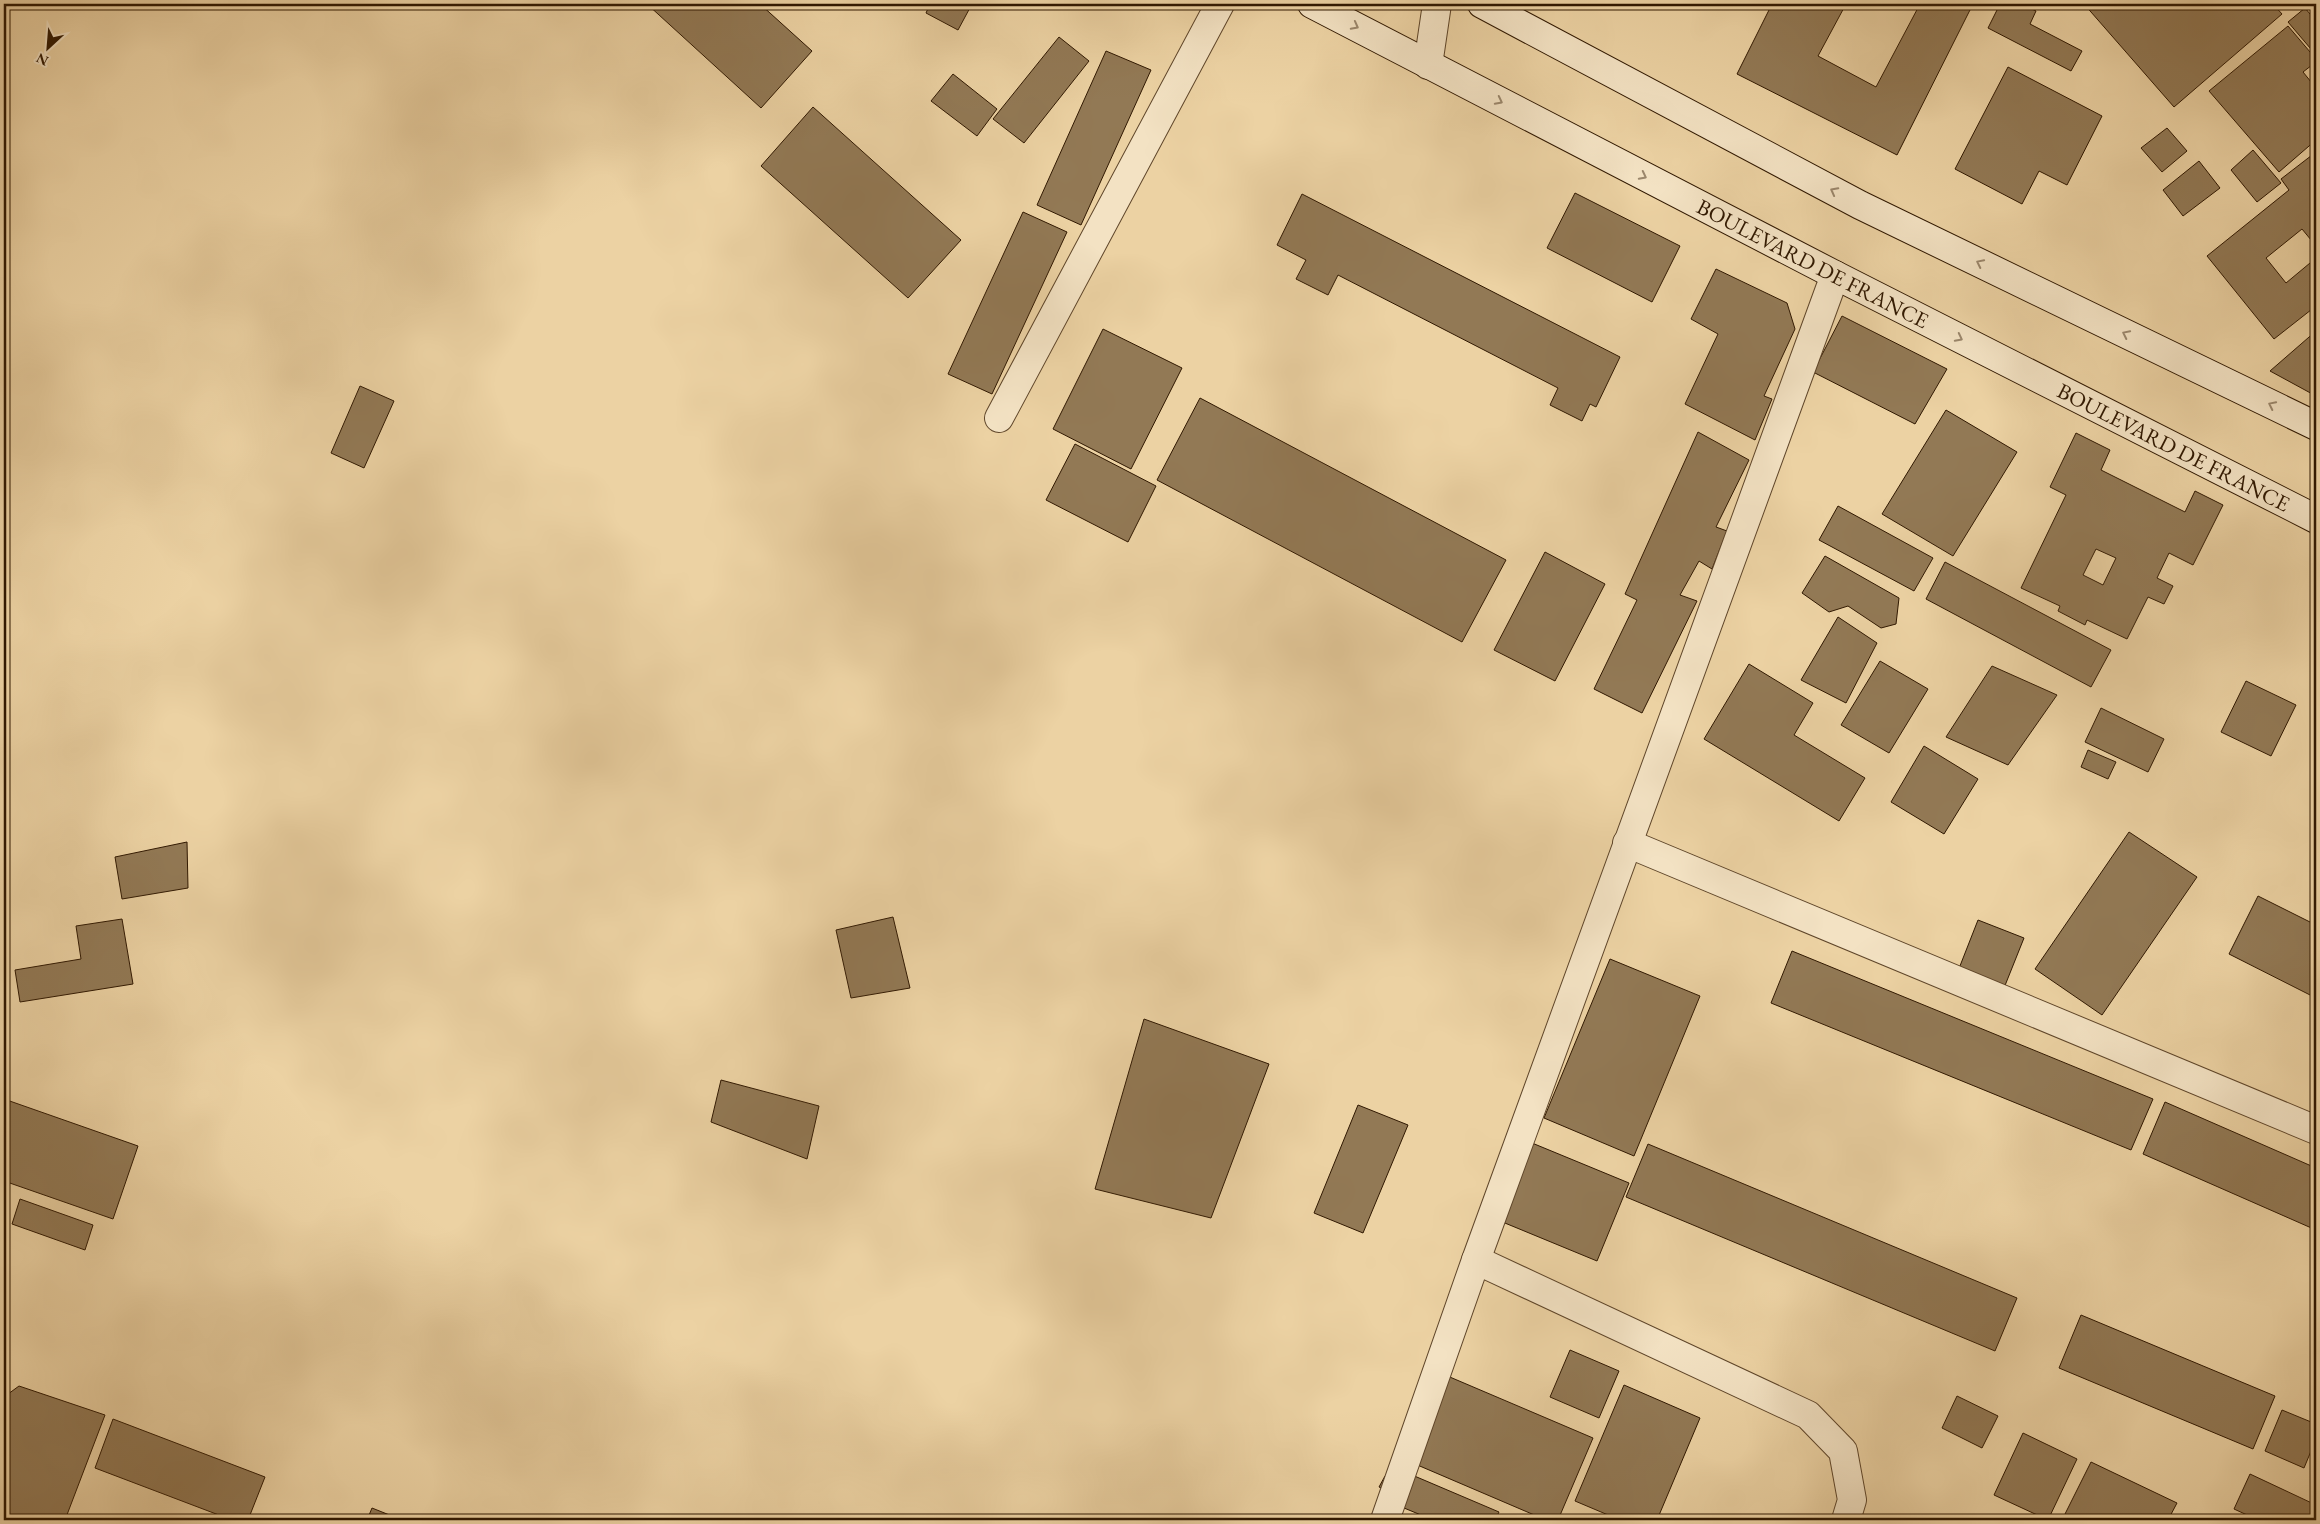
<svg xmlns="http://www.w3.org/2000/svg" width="2320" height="1524" viewBox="0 0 2320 1524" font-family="'EB Garamond',serif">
  <rect width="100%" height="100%" fill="#ecd2a3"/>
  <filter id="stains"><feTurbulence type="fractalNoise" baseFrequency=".004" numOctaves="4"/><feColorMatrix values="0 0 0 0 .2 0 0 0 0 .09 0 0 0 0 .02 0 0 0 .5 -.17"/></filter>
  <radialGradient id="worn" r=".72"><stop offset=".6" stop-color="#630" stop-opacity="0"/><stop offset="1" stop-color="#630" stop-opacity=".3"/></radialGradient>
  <g fill="#927955" stroke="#301801" fill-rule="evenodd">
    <path d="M647,4h113l52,47 -51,57z"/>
    <path d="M930,4h42l-14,26 -32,-17z"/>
    <path d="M1772,4h74l-28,52 58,31 44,-83h53l-76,151 -160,-81z"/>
    <path d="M2000,4h22l14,7 -6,13 52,27 -11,20 -83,-43z"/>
    <path d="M2084,4h189l9,10 -108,93z"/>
    <path d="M2305,8l11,13v34l-28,-33z"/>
    <path d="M2288,26l28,33v3l-13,10 13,16v52l-37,32 -70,-81z"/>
    <path d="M1059,37l30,24 -65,82 -31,-24z"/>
    <path d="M1106,51l45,19 -70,155 -44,-20z"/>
    <path d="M2008,67l94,49 -35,69 -28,-14 -17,33 -67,-35z"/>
    <path d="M953,74l44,35 -20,27 -46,-35z"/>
    <path d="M813,107l148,133 -53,58 -147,-132z"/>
    <path d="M2167,128l20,23 -25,21 -21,-24z"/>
    <path d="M2253,150l28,33 -24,19 -26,-32z"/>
    <path d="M2316,152v94l-14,-17 -36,29 20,25 30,-25v48l-42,33 -67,-83 82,-66 -8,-11z"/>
    <path d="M2199,161l21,27 -37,28 -20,-26z"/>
    <path d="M1575,193l105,53 -28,56 -105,-54z"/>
    <path d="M1302,194l318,163 -24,50 -6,-3 -8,17 -32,-16 8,-17 -220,-113 -10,20 -32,-16 10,-19 -29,-15z"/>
    <path d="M1023,212l44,20 -75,162 -44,-20z"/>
    <path d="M1716,269l71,34 8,26 -31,67 8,3 -17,41 -70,-36 33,-70 -27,-15z"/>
    <path d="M1842,316l105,53 -32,55 -102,-52z"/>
    <path d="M1103,329l79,39 -51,101 -78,-40z"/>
    <path d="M2316,331v65l-46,-25z"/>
    <path d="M360,386l34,15 -30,67 -33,-15z"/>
    <path d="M1200,398l306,162 -44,82 -305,-162z"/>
    <path d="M1946,410l71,42 -64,104 -71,-42z"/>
    <path d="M1698,432l51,28 -33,67 11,4 -15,38 -13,-8 -19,34 17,6 -55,112 -48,-24 43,-89 -12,-6z"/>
    <path d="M2076,433l34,17 -9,20 84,42 10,-21 28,14 -30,60 -24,-12 -12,25 16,8 -9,18 -16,-7 -21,42 -40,-19 -2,5 -27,-14 2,-5 -39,-18 45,-93 -16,-8zM2096,549l20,9 -13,27 -20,-10z"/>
    <path d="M1075,444l81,42 -28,56 -82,-42z"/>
    <path d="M1838,506l95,52 -19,33 -95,-51z"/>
    <path d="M1545,552l60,32 -50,97 -61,-31z"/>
    <path d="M1825,556l74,42 -3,26 -15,4 -33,-22 -19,6 -27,-19z"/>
    <path d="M1945,562l166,88 -20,37 -165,-88z"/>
    <path d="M1838,617l39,26 -31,60 -45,-23z"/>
    <path d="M1880,661l48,28 -39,64 -48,-28z"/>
    <path d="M1749,664l64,39 -19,32 71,43 -26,43 -135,-82z"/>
    <path d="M1992,666l65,29 -49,70 -62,-28z"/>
    <path d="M2246,681l50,24 -25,51 -50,-24z"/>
    <path d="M2101,708l63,31 -16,33 -63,-30z"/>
    <path d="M1924,746l54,33 -34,55 -53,-32z"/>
    <path d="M2088,750l28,12 -8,17 -27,-12z"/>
    <path d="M2129,832l68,45 -95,138 -67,-46z"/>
    <path d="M187,842l1,46 -66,11 -7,-42z"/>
    <path d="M2258,896l58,29v73l-87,-44z"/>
    <path d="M893,917l17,71 -59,10 -15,-68z"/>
    <path d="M122,919l11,65 -113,18 -5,-32 66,-11 -5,-33z"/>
    <path d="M1978,920l46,18 -20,50 -46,-17z"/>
    <path d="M1792,951l361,148 -22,51 -360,-147z"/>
    <path d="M1610,959l90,37 -66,160 -90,-38z"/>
    <path d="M1144,1019l125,45 -58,154 -116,-29z"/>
    <path d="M721,1080l98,26 -12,53 -96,-37z"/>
    <path d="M4,1099l134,47 -25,73 -109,-38z"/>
    <path d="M2165,1102l151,66v62l-173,-76z"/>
    <path d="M1358,1105l50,20 -45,108 -49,-20z"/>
    <path d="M1532,1143l97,40 -32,78 -97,-40z"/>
    <path d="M1648,1144l369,154 -22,53 -369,-154z"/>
    <path d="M20,1199l73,26 -8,25 -73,-26z"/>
    <path d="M2081,1315l194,81 -22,53 -194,-81z"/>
    <path d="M1570,1350l49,21 -20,47 -49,-21z"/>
    <path d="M1431,1369l162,69 -35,82h-12l-152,-65z"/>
    <path d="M1624,1385l76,33 -43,102h-37l-45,-19z"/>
    <path d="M19,1386l86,29 -40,105h-61v-123z"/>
    <path d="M1957,1396l41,20 -16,32 -40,-20z"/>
    <path d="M2282,1410l34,14v15l-12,29 -39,-17z"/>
    <path d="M113,1419l152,58 -17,43h-16l-137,-52z"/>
    <path d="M2023,1433l54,26 -29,61 -54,-25z"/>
    <path d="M2091,1462l86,41 -9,17h-106z"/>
    <path d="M1405,1472l94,40 -4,8h-62l-41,-17z"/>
    <path d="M2250,1474l66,31v15h-58l-24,-11z"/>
    <path d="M1385,1476l9,4 -6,11 -9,-4z"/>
    <path d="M372,1508l30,12h-35z"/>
  </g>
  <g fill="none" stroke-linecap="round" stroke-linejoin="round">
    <g stroke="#5f462a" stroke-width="30">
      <g id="street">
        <path d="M1428,65l9,-61"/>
        <path d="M999,418l221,-414"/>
        <path d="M1627,843l689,287"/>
        <path d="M1476,1260l332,155 35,36 9,49 -6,20"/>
        <path d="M1385,1520l91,-260 359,-985"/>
      </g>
    </g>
    <g stroke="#301801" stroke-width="30">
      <g id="secondary">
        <path id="s1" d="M1312,4l523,271 481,244"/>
        <path d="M1482,4l378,201 456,221"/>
      </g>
    </g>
    <use href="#street" stroke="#f3e2c3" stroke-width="28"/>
    <use href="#secondary" stroke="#f3e2c3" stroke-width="28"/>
  </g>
  <defs><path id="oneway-chevron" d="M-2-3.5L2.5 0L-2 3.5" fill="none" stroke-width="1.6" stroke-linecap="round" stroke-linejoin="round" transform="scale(1.25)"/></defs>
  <g stroke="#9b876c">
    <use href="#oneway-chevron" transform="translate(1355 26) rotate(28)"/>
    <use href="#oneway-chevron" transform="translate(1499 101) rotate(27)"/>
    <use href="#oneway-chevron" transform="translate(1643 176) rotate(27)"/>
    <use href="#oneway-chevron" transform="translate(1834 191) rotate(-152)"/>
    <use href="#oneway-chevron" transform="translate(1980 263) rotate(-154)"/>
    <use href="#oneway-chevron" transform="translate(2126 334) rotate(-154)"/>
    <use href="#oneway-chevron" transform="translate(1959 338) rotate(27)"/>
    <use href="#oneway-chevron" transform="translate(2272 405) rotate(-154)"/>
  </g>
  <g text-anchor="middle" stroke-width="4.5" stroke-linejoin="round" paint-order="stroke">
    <g font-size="22" fill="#301801" stroke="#f3e2c3">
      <text dy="8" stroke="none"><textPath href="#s1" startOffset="564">BOULEVARD DE FRANCE</textPath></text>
      <text dy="8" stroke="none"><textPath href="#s1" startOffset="969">BOULEVARD DE FRANCE</textPath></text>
    </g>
  </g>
  <rect width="2320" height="1524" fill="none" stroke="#ecd2a3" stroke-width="20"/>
  <rect x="5" y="5" width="2310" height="1514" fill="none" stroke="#301801" stroke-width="2.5"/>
  <rect x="10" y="10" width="2300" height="1504" fill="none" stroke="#301801"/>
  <g transform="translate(48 48) rotate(206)" stroke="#f3e2c3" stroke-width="4" paint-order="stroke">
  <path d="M0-4L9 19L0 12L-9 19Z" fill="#301801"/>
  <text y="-8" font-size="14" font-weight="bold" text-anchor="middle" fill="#301801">N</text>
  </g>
  <rect width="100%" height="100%" filter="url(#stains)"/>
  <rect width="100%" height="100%" fill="url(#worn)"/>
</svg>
